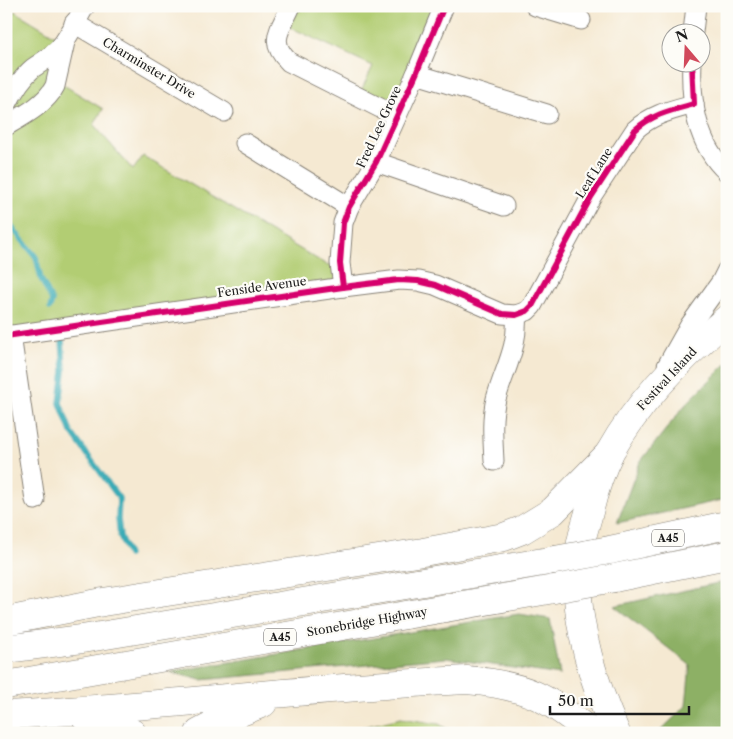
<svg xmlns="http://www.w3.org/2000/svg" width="733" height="739" viewBox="0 0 733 739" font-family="'Libre Caslon Text',serif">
  <rect width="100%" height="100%" fill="#fdfcf7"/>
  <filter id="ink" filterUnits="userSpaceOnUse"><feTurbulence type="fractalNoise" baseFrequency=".02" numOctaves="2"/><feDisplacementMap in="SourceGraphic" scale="10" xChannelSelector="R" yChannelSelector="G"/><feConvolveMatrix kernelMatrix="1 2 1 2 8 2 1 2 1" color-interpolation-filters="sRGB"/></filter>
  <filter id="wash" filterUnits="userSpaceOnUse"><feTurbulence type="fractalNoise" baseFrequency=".0096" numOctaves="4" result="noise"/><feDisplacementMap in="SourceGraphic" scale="20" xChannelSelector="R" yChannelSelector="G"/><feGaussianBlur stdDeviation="1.12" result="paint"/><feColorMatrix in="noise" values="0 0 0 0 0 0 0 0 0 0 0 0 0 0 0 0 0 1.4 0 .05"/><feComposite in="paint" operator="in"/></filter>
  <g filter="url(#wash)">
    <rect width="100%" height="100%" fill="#f5e9d2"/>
    <g fill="#b2cd73" stroke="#677448">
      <path d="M6,6l58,35 -7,40 46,28 -9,16 39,45 10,-14 184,109 13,-2 3,24 -337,49z"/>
      <path d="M291,6h153l-48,110 -38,-19 15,-31 -90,-42z"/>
      <path d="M401,718l38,6 15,9h-116z"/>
    </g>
    <g fill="#8db065" stroke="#546640">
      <path d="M727,363v136l-110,24 23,-61 46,-58z"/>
      <path d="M727,581v152h-69l28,-27 4,-41 -76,-59z"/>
      <path d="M519,614l31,5 10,56 -114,-17 -245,22 -31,-8z"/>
    </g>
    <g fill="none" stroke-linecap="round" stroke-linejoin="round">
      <g stroke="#3aabb6" stroke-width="5.5">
        <path d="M6,220l30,37 5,22 11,22 -2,7"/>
        <path d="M62,339l2,32 -4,32 11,29 48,66 -1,21 2,17 8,19"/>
      </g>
    </g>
  </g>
  <g filter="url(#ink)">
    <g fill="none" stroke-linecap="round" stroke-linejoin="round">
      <g stroke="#888277" stroke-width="21">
        <g id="minor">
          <path d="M291,6c-10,23 -24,35 -2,56l107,54"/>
          <path d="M535,6l46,14"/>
          <path d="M74,23l150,89"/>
          <path d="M693,32l3,-26"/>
          <path d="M692,62c-2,39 5,83 35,110"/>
          <path d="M416,74l131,40"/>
          <path d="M6,106c7,-14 15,-28 27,-38 10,-7 20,-12 28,-22 9,-11 16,-27 24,-40"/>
          <path d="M6,126c17,-10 40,-22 49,-40l10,-44"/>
          <path d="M245,143l104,64"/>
          <path d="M376,162l128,44"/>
          <path d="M343,287l-3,-24 3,-40 6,-16 27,-45 40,-88 28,-68"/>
          <path d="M11,335l24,165"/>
          <path d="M6,336l337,-49 56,-7 19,1 17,4 67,29 14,1 11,-4 5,-5 59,-109 44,-67c17,-16 37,-20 59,-26"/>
          <path d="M667,366l23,-41 31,-43 6,-12"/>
          <path d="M494,461c-1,-21 -3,-42 2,-62 8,-29 23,-53 20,-84"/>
        </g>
      </g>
      <g stroke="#888277" stroke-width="29">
        <g id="highway">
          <path d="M610,550l117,-25"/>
          <path d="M614,578l113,-23"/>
          <path d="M6,621l97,-19 320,-50 81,-15 18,-7 31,-19 56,-57"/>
          <path d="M6,649l76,-10 473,-79"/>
          <path d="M6,685l548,-96"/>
          <path d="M6,715c154,-8 307,-28 461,-35 57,5 80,16 124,53"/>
          <path d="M84,716l32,8 16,9"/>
          <path d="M199,733l30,-16 34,-14"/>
          <path d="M616,733c-22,-50 -39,-102 -39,-157 0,-20 5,-41 11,-60 5,-21 12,-44 22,-64 28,-50 74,-97 117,-133"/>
        </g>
      </g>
      <use href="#minor" stroke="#fff" stroke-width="19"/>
      <use href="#highway" stroke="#fff" stroke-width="28"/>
      <g stroke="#888277" stroke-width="29" stroke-linecap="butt">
        <g id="highway-bridge">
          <path d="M555,560l55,-10"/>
          <path d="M554,589l60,-11"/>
        </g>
      </g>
      <use href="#highway-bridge" stroke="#fff" stroke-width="28"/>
      <g stroke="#fdfcf7" stroke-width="9">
        <g id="cycleway">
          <path d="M343,287l-3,-24 3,-40 6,-16 27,-45 40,-88 28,-68"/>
          <path d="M6,336l337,-49 56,-7 19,1 17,4 67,29 14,1 11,-4 5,-5 59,-109 44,-67c17,-16 37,-20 59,-26l-2,-42"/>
        </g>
      </g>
      <use href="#cycleway" stroke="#d6006c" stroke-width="6"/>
    </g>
  </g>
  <g text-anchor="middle" stroke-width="4.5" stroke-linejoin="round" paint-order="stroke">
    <g fill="#fdfcf7" stroke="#605f5e" stroke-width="1">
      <rect x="652" y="529.5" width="32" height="17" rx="4"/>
      <rect x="264" y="628.5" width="32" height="17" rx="4"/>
    </g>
    <g font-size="11" font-weight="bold" fill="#1c1c1c">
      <text x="668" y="542">A45</text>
      <text x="280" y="641">A45</text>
    </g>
    <g font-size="12" fill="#1c1c1c" stroke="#fdfcf7">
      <text transform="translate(149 68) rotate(31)" y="4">Charminster Drive</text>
      <text transform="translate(379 127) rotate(-65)" y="4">Fred Lee Grove</text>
      <text transform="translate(594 173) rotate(-58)" y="4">Leaf Lane</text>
      <text transform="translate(262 287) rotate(-8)" y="4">Fenside Avenue</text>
      <text transform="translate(667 379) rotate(-47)" y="4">Festival Island</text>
      <text transform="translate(367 622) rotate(-10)" y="4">Stonebridge Highway</text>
    </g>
  </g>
  <rect width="733" height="739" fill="none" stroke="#fdfcf7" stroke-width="25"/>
  <g transform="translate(686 48) rotate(341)"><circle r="24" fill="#fdfcf7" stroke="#a3a29f"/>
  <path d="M0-4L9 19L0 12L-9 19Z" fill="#d1495b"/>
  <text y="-8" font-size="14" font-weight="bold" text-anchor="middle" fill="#1c1c1c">N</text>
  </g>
  <path d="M550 706v8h139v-8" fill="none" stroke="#1c1c1c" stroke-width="2.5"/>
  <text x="558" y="706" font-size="15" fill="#1c1c1c" stroke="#fdfcf7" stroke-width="4" paint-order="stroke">50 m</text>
</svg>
